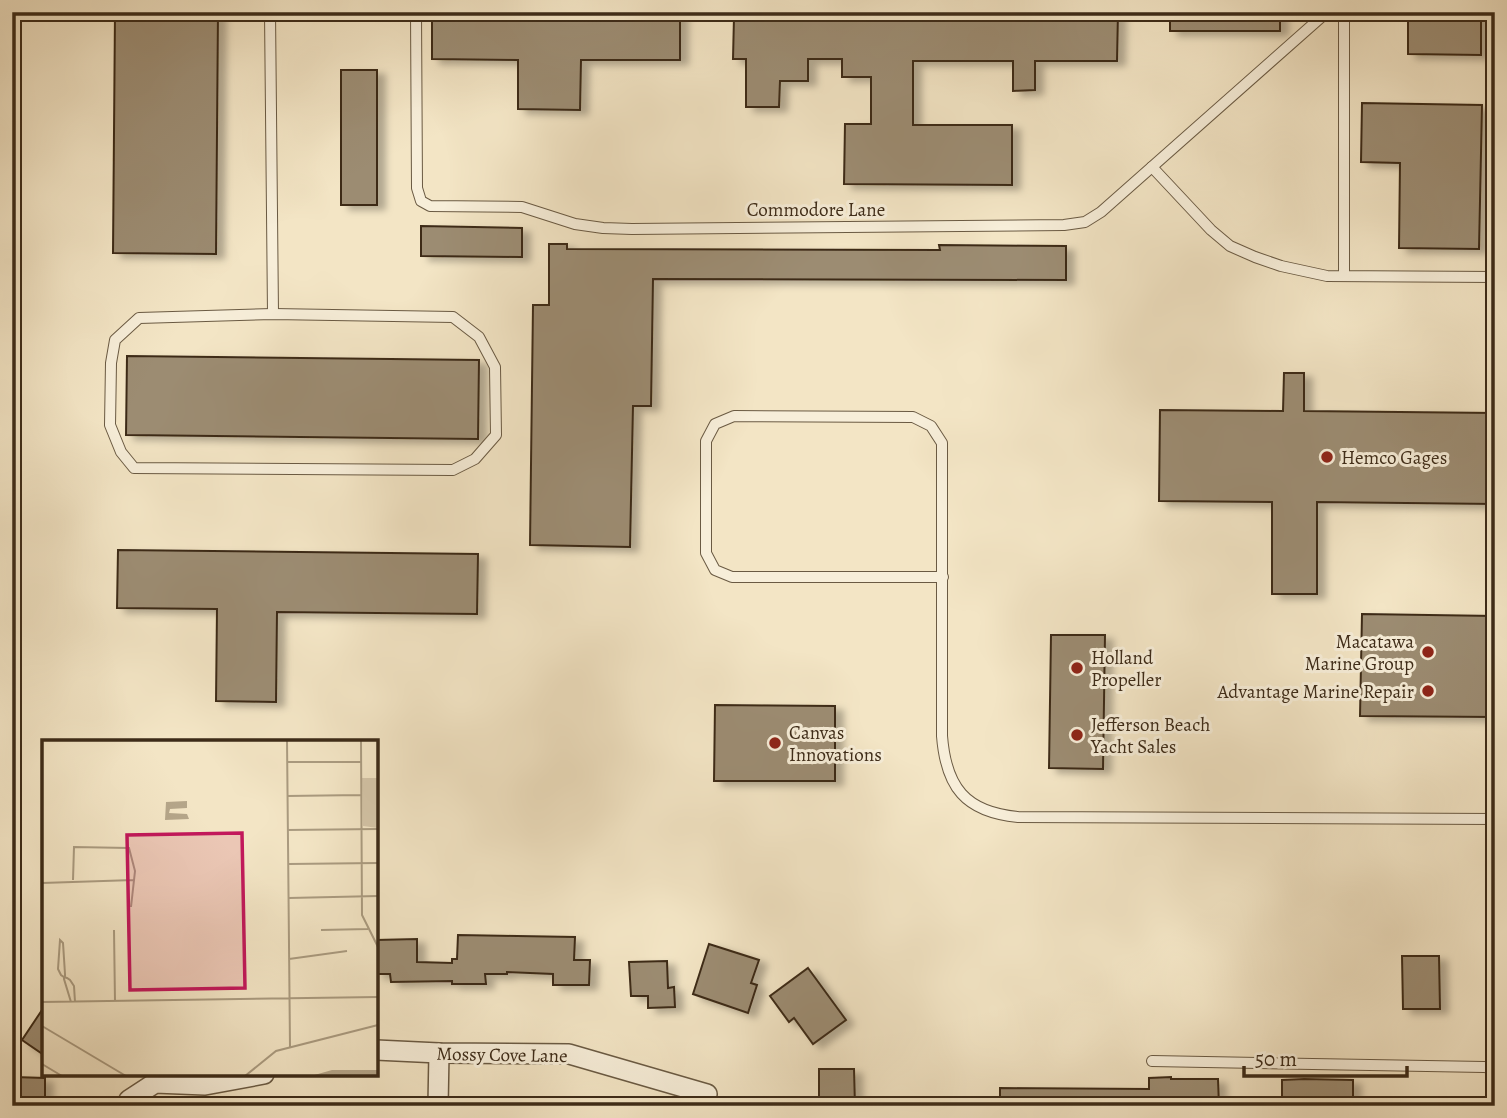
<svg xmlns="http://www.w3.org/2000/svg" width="1507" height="1118" viewBox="0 0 1507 1118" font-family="Alegreya,serif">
  <defs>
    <filter id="shadow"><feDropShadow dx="8" dy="4.5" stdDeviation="3.5" flood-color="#0004"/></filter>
  </defs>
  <rect width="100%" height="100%" fill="#f3e5c5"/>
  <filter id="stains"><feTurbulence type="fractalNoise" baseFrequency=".00286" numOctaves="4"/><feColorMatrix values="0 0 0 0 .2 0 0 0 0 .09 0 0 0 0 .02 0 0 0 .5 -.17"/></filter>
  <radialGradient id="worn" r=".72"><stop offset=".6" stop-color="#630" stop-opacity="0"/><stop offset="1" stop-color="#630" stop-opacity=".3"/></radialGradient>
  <g fill="#9c8c72" stroke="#3d2b18" stroke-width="2" filter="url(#shadow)">
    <path d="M115,12h103l-2,242 -103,-1z"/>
    <path d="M432,12h248v48h-99l-1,50 -62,-1v-49l-86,-1z"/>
    <path d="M1093,12h25l-1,49h-82v29l-22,1v-30h-100v64h99v60l-168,-1 1,-60h26v-47h-29v-18h-34v22h-28l-1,26h-33v-48h-13l1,-42 358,3z"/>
    <rect x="1170" y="12" width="110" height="19"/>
    <path d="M1408,12h73v43l-73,-1z"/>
    <rect x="341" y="70" width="36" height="135"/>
    <path d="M1362,103l120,2 -3,144 -80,-1 1,-85 -39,-1z"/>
    <path d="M421,226l101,2v29l-101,-1z"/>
    <path d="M549,244h18v5l373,1 -1,-5 127,1v34l-413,-1 -2,127h-18l-3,141 -100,-2 3,-240h16z"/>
    <path d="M127,356l352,4 -1,79 -352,-4z"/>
    <path d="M1284,373h20v38l191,2v91l-178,-2v92h-45v-92l-113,-1 1,-91 123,1z"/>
    <path d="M118,550l360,4 -1,60 -200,-2 -1,90 -60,-1 1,-92 -100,-1z"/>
    <path d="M1362,614l133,2v101l-135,-1z"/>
    <path d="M1051,635h54l-2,134 -54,-1z"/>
    <path d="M715,705l120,1v75h-121z"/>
    <path d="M458,935l117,2 -1,23h16l-1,25h-36v-11l-46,-2v2h-22l1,10h-34v-3l-61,1 -1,-8h-14v-34l41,-1v23l35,1v-4h5z"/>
    <path d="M709,944l50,16 -8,23 6,2 -9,28 -55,-19z"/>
    <path d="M1402,956h37l1,53h-37z"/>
    <path d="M667,961l1,27 6,-1 1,20 -27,1v-12h-17l-2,-34z"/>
    <path d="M808,968l38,52 -33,24 -19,-26 -5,4 -19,-26z"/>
    <path d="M44,1007v48l-22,-15z"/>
    <path d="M819,1069h35l1,37h-36z"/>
    <path d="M14,1077l31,1v28h-32z"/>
    <path d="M1171,1077v2h47l1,27h-219v-18l149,1v-11z"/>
    <path d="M1304,1079l49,1v26h-71v-26z"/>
  </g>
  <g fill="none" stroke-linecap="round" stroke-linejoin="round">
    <g stroke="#6a5a43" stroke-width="12">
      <g id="lane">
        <path d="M270,12l3,302"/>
        <path d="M416,12l1,176 4,13 9,5 92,1 53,17 28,4 29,1 432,-4 21,-3 16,-10 226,-200"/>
        <path d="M1152,167l59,63 19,16 25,11 26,9 46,10 168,1"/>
        <path d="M1344,276v-264"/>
        <path d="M273,314l180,3 26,20 16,30 1,68 -21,24 -22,11 -319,-2 -13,-16 -11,-27 1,-62 4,-23 24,-22z"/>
        <path d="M943,577h-211l-17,-7 -9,-17v-112l9,-17 19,-8 179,1 18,9 11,17v293c4,51 23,76 76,81l477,2"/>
        <path d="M1152,1061l332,6 11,1"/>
      </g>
    </g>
    <g stroke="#6a5a43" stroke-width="22">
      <g id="street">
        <path d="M376,1050l63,3 130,1 138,40"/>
        <path d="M128,1106l1,-6 26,-17 50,2 59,-11"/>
        <path d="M438,1106l1,-53"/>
      </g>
    </g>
    <use href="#lane" stroke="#f7eed9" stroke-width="10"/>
    <use href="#street" stroke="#f7eed9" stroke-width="19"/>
  </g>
  <g fill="#8f2418" stroke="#f7eed9" stroke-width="2.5">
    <circle cx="1327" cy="457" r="7"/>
    <circle cx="1428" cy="652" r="7"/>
    <circle cx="1077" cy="668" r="7"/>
    <circle cx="1428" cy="691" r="7"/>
    <circle cx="1077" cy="735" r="7"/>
    <circle cx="775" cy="743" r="7"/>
  </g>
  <g text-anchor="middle" stroke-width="6" stroke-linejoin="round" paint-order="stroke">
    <g font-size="19" fill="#3d2b18" stroke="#f7eed9">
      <text x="816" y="216">Commodore Lane</text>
      <text transform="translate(502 1054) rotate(1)" y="7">Mossy Cove Lane</text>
    </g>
    <g font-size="19" fill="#3d2b18" stroke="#f7eed9" text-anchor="start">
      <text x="1341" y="464">Hemco Gages</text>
      <text x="1414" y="648" text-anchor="end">Macatawa<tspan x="1414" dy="22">Marine Group</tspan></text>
      <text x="1091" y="664">Holland<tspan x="1091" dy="22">Propeller</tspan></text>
      <text x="1414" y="698" text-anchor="end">Advantage Marine Repair</text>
      <text x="1091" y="731">Jefferson Beach<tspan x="1091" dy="22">Yacht Sales</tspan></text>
      <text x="789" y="739">Canvas<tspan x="789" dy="22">Innovations</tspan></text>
    </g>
  </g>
  <g transform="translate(42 740)">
    <rect width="336" height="336" fill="#f3e5c5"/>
    <path d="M320,38h16v50l-15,-2z" fill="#d4c5a8"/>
    <path d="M145,61v7l-17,1 -1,4 18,1 2,5 -24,1 1,-18zM290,330h46v6h-67z" fill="#b5a68a"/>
    <path fill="none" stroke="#aa9b80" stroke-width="2" d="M245,0l3,307M319,0l1,175 16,32M245,22h74M245,56l74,-1M245,90l91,-1M247,124l89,-1M31,140l1,-33 55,1 6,23 -4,36M0,143l92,-3M247,158l89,-2M72,190l1,72M279,190l47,-1M247,219l58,-8M0,262l336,-5M29,262l-7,-23v-2l1,-1v-2l-2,-31 -3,-3 -2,29 3,6 3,2 3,1 3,2 4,6 1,16M0,286l84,50M0,324l20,12M203,336l31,-25 102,-26"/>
    <path fill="#c2185b" fill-opacity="0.15" stroke="#c2185b" stroke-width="3.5" d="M200,93l3,155 -115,2 -3,-155z"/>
    <rect width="336" height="336" fill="none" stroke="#3d2b18" stroke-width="3.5"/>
  </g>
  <rect width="1507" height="1118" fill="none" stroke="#f3e5c5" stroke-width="42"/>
  <rect x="14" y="14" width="1479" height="1090" fill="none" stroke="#3d2b18" stroke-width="3.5"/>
  <rect x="21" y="21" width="1465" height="1076" fill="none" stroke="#3d2b18" stroke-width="2"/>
  <path d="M1244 1066v10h163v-10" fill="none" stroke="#3d2b18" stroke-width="3.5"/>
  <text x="1255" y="1066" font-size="21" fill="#3d2b18" stroke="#f7eed9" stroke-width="5" paint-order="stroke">50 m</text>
  <rect width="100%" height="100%" filter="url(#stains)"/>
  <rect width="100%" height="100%" fill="url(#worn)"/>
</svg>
